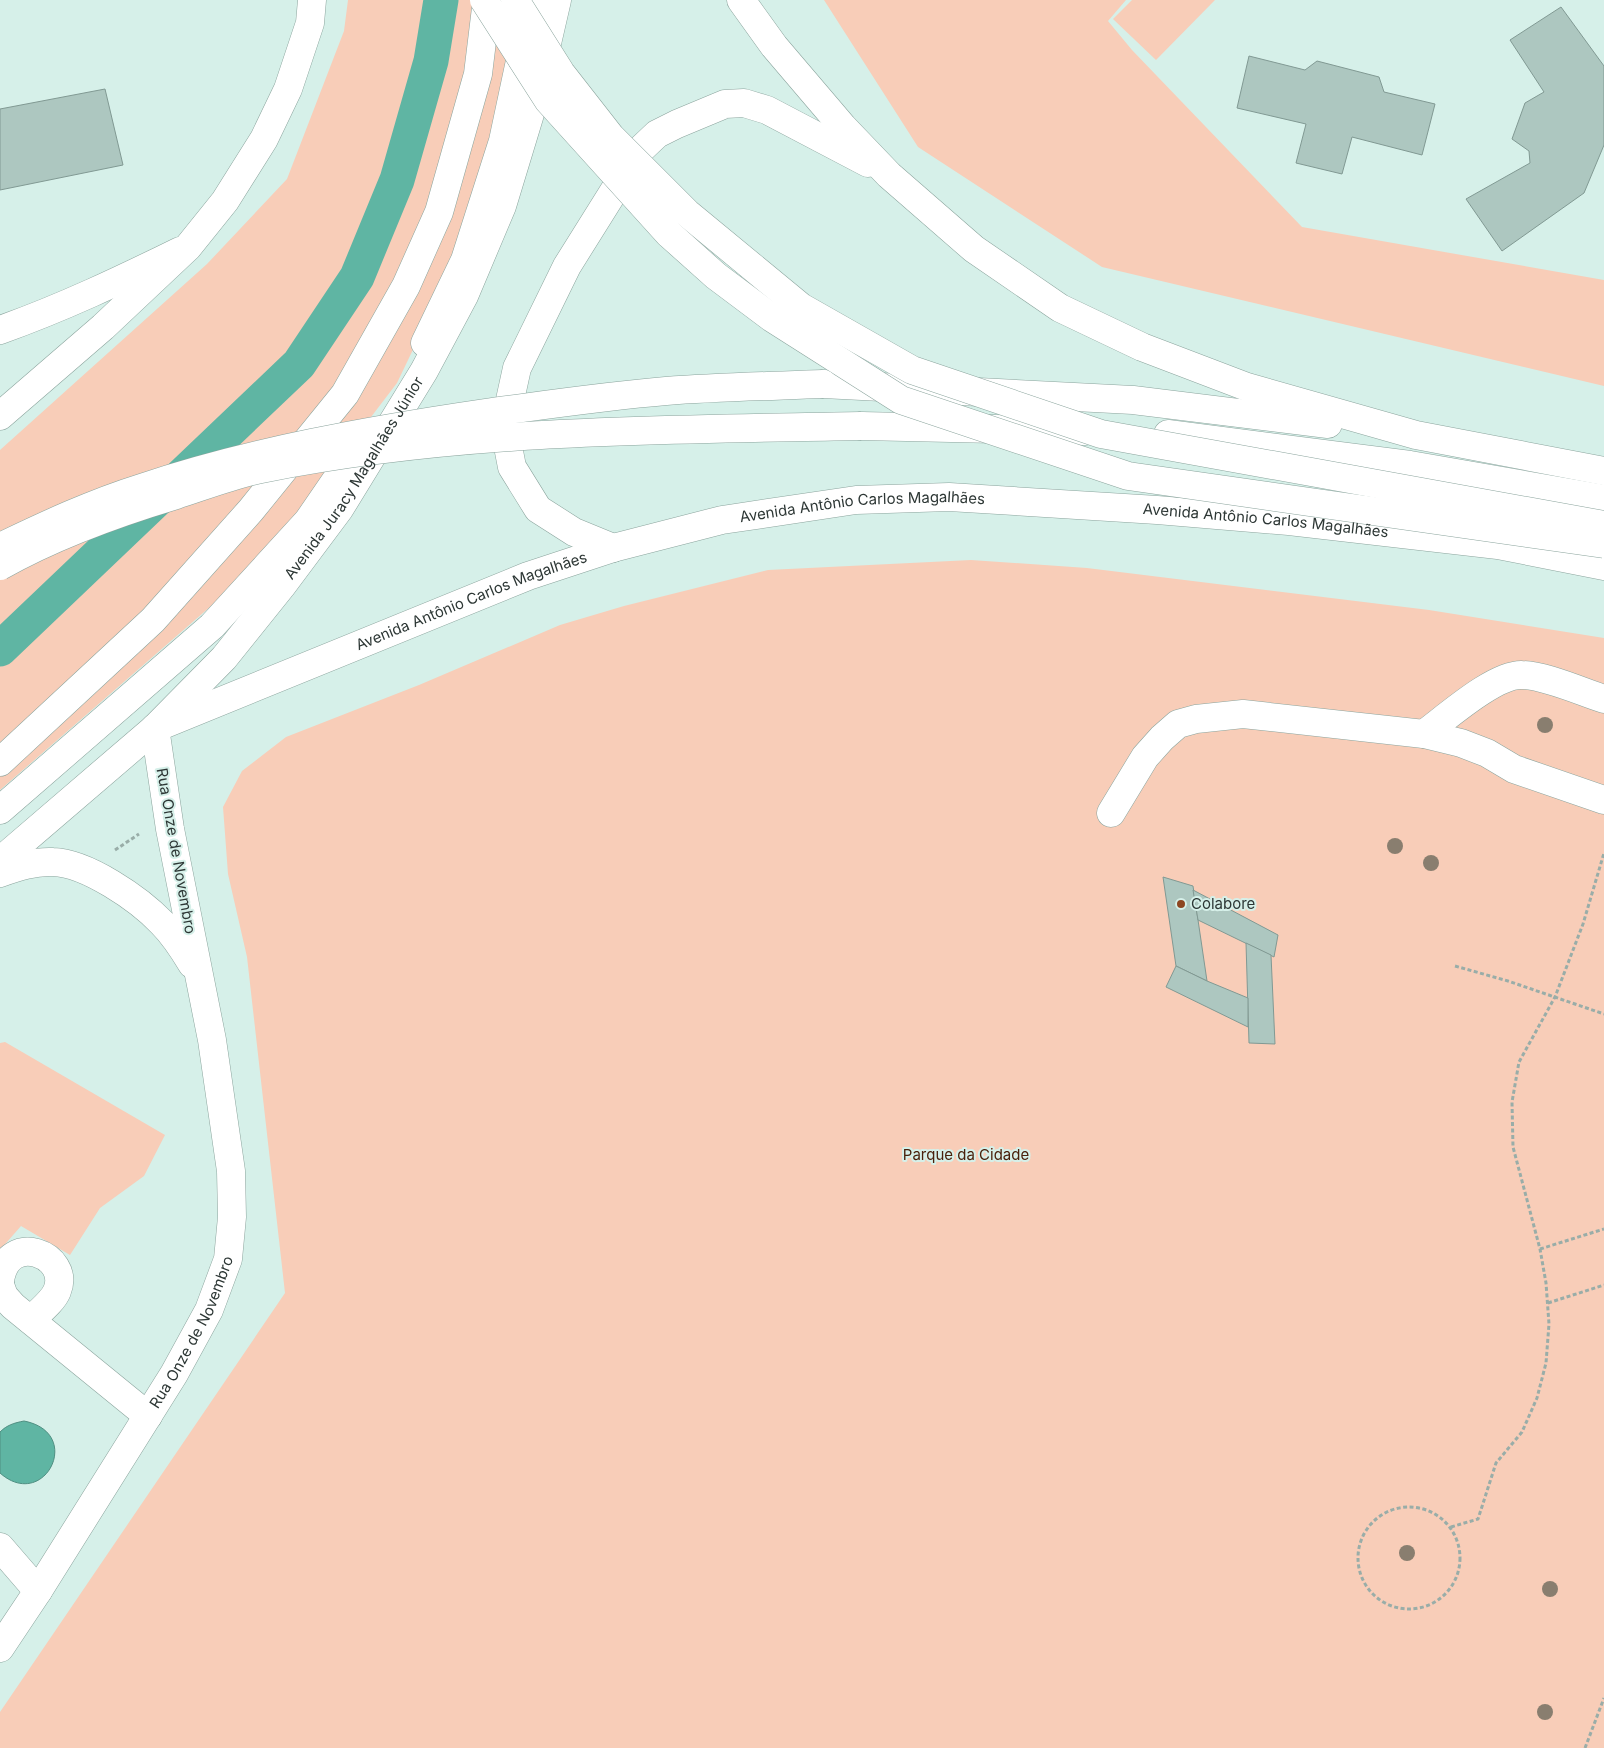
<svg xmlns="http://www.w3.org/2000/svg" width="1604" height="1748" viewBox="0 0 1604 1748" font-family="Inter,sans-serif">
  <rect width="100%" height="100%" fill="#d6f0e9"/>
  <g fill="#f8cdb8">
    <path d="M348,0h179l-31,141 -41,121 -58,121 -139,182 -258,225v-340l207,-186 80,-85 57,-148z"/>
    <path d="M824,0h302l-18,21 24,29 170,177 302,53v106l-502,-119 -184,-120z"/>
    <path d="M1132,0h83l-59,60 -43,-41z"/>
    <path d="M971,560l116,8 342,42 175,28v1110h-1604v-36l285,-419 -38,-336 -19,-83 -5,-67 19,-36 44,-34 133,-52 141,-60 64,-19 144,-36z"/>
    <path d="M5,1042l160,93 -21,41 -44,32 -30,47 -49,-29 -21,24v-207z"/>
  </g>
  <path fill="#5fb5a3" stroke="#508f82" d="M24,1421c61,12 20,91 -24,52v-41c7,-7 14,-9 24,-11z"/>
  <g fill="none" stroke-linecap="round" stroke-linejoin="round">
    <path stroke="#5fb5a3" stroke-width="35" d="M0,649l299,-285 58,-87 40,-97 34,-119 10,-61"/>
  </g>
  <g fill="#adc7c0" stroke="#819993">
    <path d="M1561,7l43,59v79l-20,48 -82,58 -36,-52 64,-36 -1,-12 -17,-12 13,-36 19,-11 -34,-52z"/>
    <path d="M1249,56l56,14 12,-9 62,16 5,15 51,12 -13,51 -70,-18 -10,37 -46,-11 10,-39 -69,-16z"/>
    <path d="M105,89l18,76 -123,25v-81z"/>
    <path d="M1163,877l30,9 14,95 -31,-15z"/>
    <path d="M1193,890l85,45 -4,22 -76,-37z"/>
    <path d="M1246,943l25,12 4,89 -26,-1z"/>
    <path d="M1176,966l31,15 41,17v29l-82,-40z"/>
  </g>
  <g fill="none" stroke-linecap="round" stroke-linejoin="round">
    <g stroke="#8ba49d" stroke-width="29">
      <g id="minor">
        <path d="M0,330c62,-22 121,-50 180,-79"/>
        <path d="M425,343l40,-83 38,-119 30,-141"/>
        <path d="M861,426l224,5"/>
        <path d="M1168,434l242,31 194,34"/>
        <path d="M1424,734c23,-17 71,-60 98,-59 22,0 60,17 82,24"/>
        <path d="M0,762l153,-142 98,-110 94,-116 61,-108 33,-74 39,-138 9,-74"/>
        <path d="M0,810l212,-184 96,-105 57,-83"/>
        <path d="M1111,813l34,-56 17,-19 16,-14 18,-5 47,-5 181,20 37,9 26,10 27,16 90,31"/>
        <path d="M0,873c17,-6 35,-12 53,-11 34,1 86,37 109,61 12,12 21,26 30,41"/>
        <path d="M0,1281c7,-52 72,-26 57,10 -4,10 -18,21 -26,29"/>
        <path d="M0,1285l4,11 9,10 135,110"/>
        <path d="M0,1547l38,44"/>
        <path id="s1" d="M0,1648l38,-57 136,-217 35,-64 19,-51 4,-42 -1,-46 -19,-131 -42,-211 -15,-101"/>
      </g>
    </g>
    <g stroke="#8ba49d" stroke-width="29">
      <g id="major">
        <path d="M741,0l33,46 69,81 46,48 85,74 86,59 82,39 105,40 169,48 188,36"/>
        <path d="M823,384l310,16 195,24"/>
        <path d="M0,416l103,-89 85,-80 37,-46 39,-62 24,-50 22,-66 2,-23"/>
        <path d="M613,548l-39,-16 -36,-23 -26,-42 -6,-31 4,-36 7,-32 50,-102 72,-115 18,-17 20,-10 48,-20 19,-1 23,7 101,53"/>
        <path id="s2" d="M155,728l373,-152 85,-28 109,-28 134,-20 93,-3 208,13 132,11 209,24 106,21"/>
        <path id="s3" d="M0,861l155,-133 69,-70 57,-71 59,-79 84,-137 40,-75 38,-90 31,-102 24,-104"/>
      </g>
    </g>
    <g stroke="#99ada8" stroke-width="3" stroke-dasharray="4 2.5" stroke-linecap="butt">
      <path d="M115,850l24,-16"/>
      <path d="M1455,966l53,15 96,33"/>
      <path d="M1540,1249l64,-20"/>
      <path d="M1548,1303l56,-18"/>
      <circle cx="1409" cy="1558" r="51"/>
      <path d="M1451,1527l27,-8 18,-56 26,-31 15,-34 9,-35 3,-39 -3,-41 -6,-34 -27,-102 -1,-45 7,-40 36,-65 28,-73 21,-71"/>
      <path d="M1585,1748l19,-50"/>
    </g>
    <use href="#minor" stroke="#fff" stroke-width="28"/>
    <use href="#major" stroke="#fff" stroke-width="28"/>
    <g stroke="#8ba49d" stroke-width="29" stroke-linecap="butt">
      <g id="minor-bridge">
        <path d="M515,0l46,73 50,64 76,76 114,94 111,63 189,64 503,91"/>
        <path d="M0,566c55,-31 116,-53 176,-71 28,-9 56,-20 85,-26 197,-40 400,-39 600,-43"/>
      </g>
    </g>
    <g stroke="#8ba49d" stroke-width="29" stroke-linecap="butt">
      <g id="major-bridge">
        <path d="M484,0l64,100 121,134 47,42 56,42 129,82 227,76 476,68"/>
        <path d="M0,547c46,-22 93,-44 141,-59 112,-37 228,-58 344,-75 60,-8 121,-17 181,-22 52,-4 105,-5 157,-7"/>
      </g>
    </g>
    <use href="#minor-bridge" stroke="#fff" stroke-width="28"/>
    <use href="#major-bridge" stroke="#fff" stroke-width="28"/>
  </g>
  <g fill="#897e6f">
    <circle cx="1545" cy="725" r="8"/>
    <circle cx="1395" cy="846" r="8"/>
    <circle cx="1431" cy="863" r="8"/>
    <circle cx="1407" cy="1553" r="8"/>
    <circle cx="1550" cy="1589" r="8"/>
    <circle cx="1545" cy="1712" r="8"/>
  </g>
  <circle fill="#8d4621" stroke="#d6f0e9" stroke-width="2" cx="1181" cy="904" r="5"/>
  <g text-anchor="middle" stroke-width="4" stroke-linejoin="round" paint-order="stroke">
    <g font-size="15" fill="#2d3735" stroke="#d6f0e9">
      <text dy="5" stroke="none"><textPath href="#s3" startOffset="525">Avenida Juracy Magalhães Júnior</textPath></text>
      <text dy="5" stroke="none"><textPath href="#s2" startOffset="746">Avenida Antônio Carlos Magalhães</textPath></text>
      <text dy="5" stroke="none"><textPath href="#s2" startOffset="1151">Avenida Antônio Carlos Magalhães</textPath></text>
      <text dy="5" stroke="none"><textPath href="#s2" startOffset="341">Avenida Antônio Carlos Magalhães</textPath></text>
      <text transform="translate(176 851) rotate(80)" y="5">Rua Onze de Novembro</text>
      <text dy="5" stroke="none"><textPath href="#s1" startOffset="370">Rua Onze de Novembro</textPath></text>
    </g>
    <g font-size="15" fill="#2d3735" stroke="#d6f0e9" text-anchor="start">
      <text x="1191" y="909">Colabore</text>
    </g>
    <g font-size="15" fill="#4a210b" stroke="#d6f0e9">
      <text x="966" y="1160">Parque da Cidade</text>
    </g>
  </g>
</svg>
